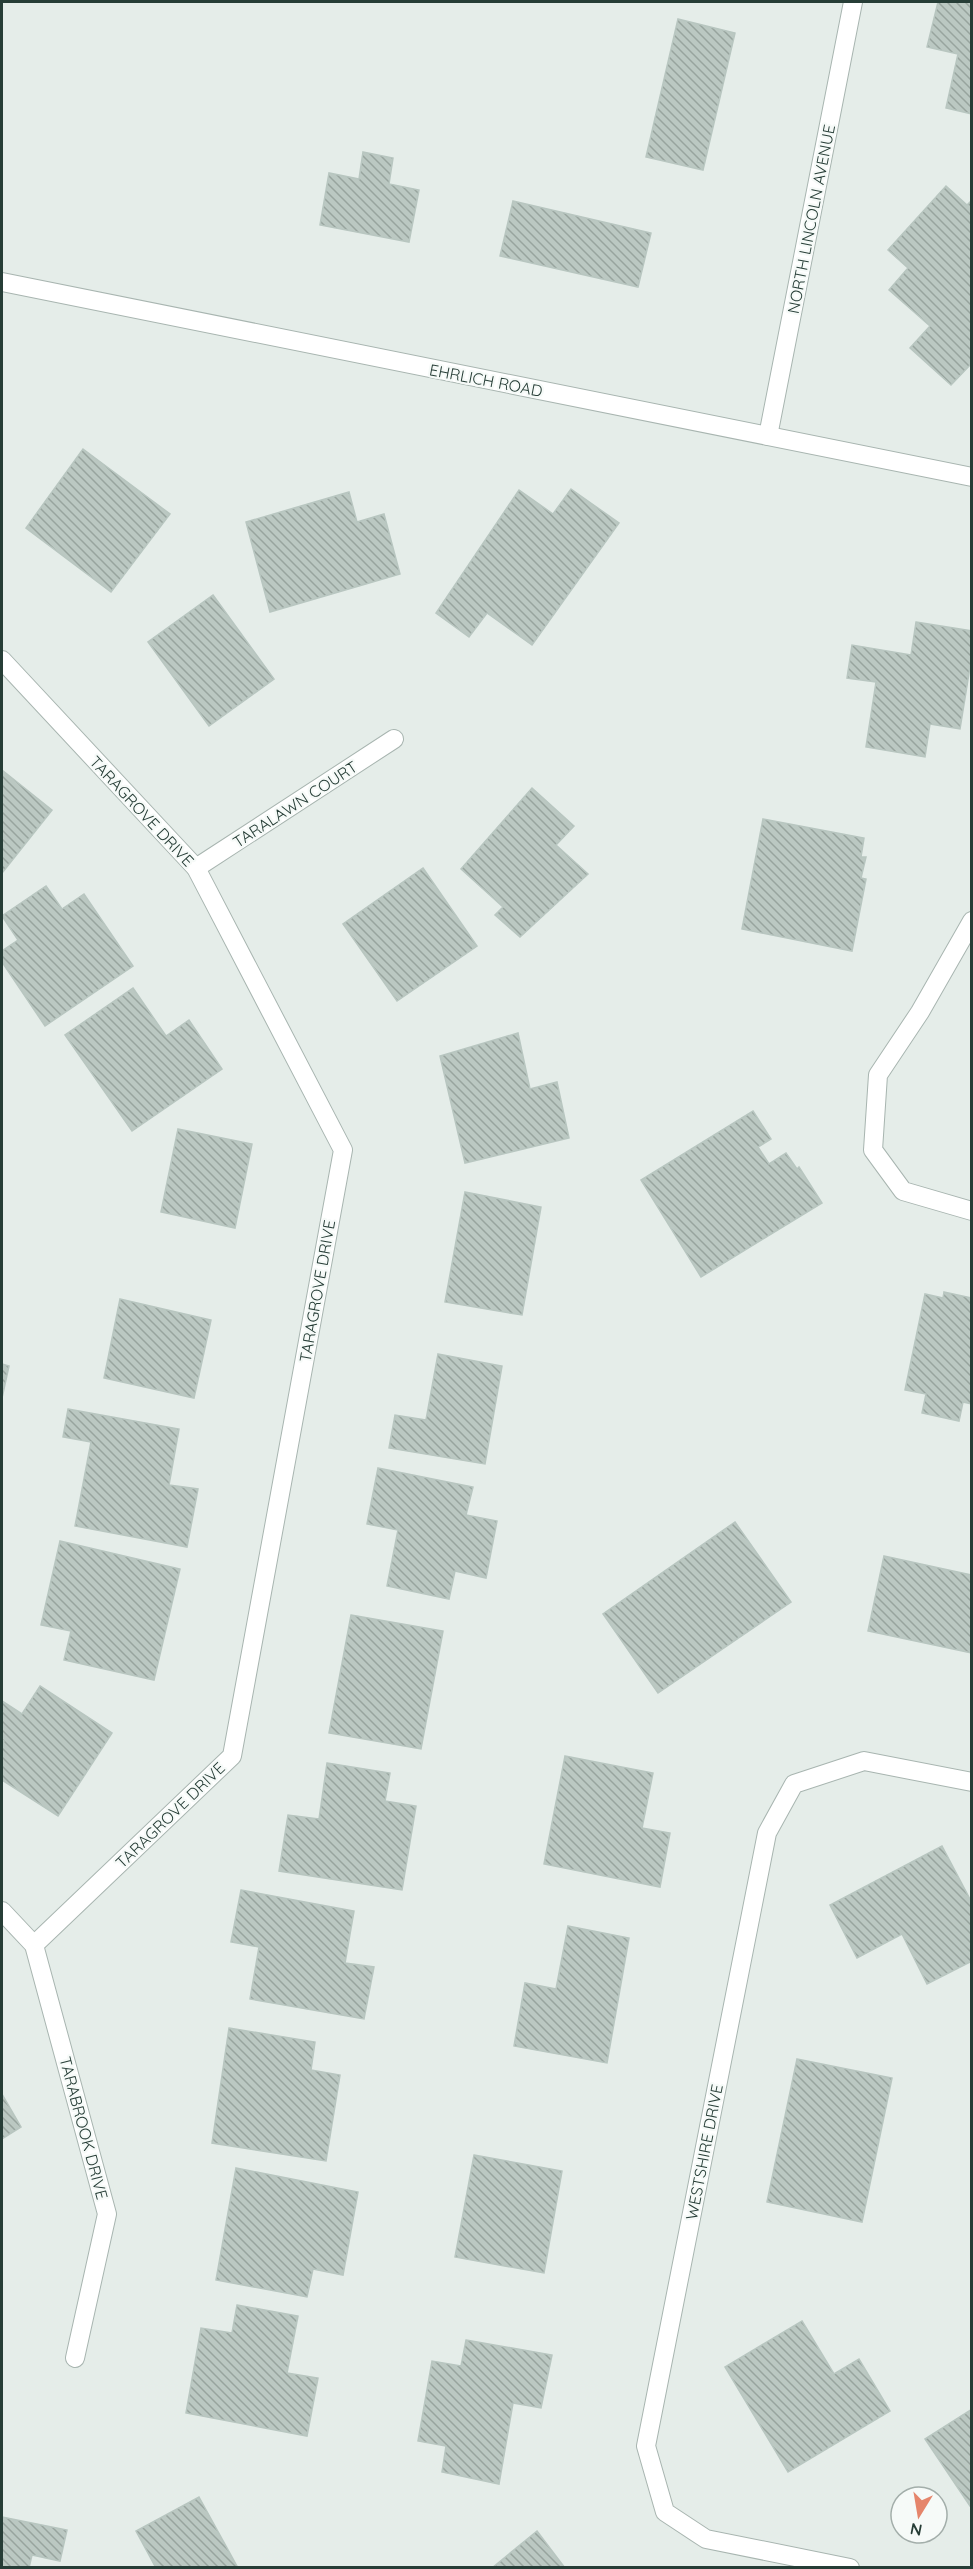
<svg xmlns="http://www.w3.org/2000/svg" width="973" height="2569" viewBox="0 0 973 2569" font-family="Quicksand,sans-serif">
  <defs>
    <pattern id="building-back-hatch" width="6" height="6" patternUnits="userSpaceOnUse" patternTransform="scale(1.5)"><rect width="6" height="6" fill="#bbc8c2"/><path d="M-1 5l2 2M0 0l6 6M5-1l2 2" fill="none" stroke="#98a49e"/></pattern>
  </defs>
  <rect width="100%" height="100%" fill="#e5ede9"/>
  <g fill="url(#building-back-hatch)" stroke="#b8c6c0" stroke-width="1.5">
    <path d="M938,2h34v112l-26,-6 12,-54 -31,-7z"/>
    <path d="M678,19l57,14 -32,137 -57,-13z"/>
    <path d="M363,152l30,6 -4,26 30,6 -10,52 -89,-17 9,-52 30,6z"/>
    <path d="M946,186l21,19 5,-5v163l-21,22 -41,-37 20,-22 -41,-36 19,-22 -20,-18z"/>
    <path d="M513,201l138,32 -13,54 -138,-31z"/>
    <path d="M83,449l87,65 -59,78 -85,-64z"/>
    <path d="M571,489l48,34 -87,122 -45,-32 -18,24 -33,-24 83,-123 34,24z"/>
    <path d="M349,492l8,30 27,-8 16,60 -130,38 -24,-90z"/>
    <path d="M213,595l61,84 -65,47 -61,-84z"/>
    <path d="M916,622l56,9v24l-12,74 -30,-5 -5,33 -59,-10 10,-65 -29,-4 5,-33 59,10z"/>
    <path d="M2,770l50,40 -50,63z"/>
    <path d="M532,788l42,38 -18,19 32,29 -68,63 -25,-22 8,-8 -42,-38z"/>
    <path d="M763,819l101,19 -3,19h5l-5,21 5,1 -14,72 -110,-22z"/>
    <path d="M423,868l54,78 -80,55 -54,-77z"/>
    <path d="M46,886l16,23 22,-15 49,72 -88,60 -43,-64v-11l16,-11 -16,-24z"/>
    <path d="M133,988l33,48 23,-16 33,49 -90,62 -67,-96z"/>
    <path d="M518,1033l12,56 27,-7 12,56 -104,25 -25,-107z"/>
    <path d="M753,1111l18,28 -13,8 11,17 17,-11 11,16 2,-2 23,36 -121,74 -60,-97z"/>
    <path d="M178,1129l74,15 -17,84 -74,-16z"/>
    <path d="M465,1192l76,15 -19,108 -77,-13z"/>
    <path d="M944,1292l28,6v106l-9,-2 -4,19 -37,-8 4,-19 -21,-4 20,-96 18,4z"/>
    <path d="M120,1299l91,21 -17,78 -90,-20z"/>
    <path d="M438,1354l64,12 -17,98 -96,-16 6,-33 31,5z"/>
    <path d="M2,1364l7,2 -7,32z"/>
    <path d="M68,1409l111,20 -10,56 29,4 -11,58 -112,-21 16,-84 -28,-5z"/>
    <path d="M378,1468l95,19 -7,28 31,6 -11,57 -31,-7 -6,28 -62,-13 11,-56 -31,-6z"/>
    <path d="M735,1522l56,80 -133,91 -55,-79z"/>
    <path d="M60,1541l120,28 -26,111 -90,-20 7,-29 -30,-6z"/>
    <path d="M884,1556l88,19v78l-104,-22z"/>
    <path d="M351,1615l92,16 -22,118 -92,-16z"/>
    <path d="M40,1686l72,47 -54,83 -56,-36v-34l2,-5 -2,-1v-39l20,13z"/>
    <path d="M565,1756l88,17 -11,55 28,5 -10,54 -116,-23z"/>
    <path d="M327,1763l63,10 -5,28 31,5 -14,84 -123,-19 9,-56 31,4z"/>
    <path d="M942,1846l30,57v58l-45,23 -25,-50 -45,24 -27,-53z"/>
    <path d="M241,1890l113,21 -9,52 29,4 -10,52 -114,-20 9,-52 -28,-5z"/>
    <path d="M568,1926l61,12 -22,125 -93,-17 11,-63 31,6z"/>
    <path d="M229,2028l86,14 -4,28 29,5 -14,86 -114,-18z"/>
    <path d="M797,2059l95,19 -30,144 -95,-20z"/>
    <path d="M2,2094l19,33 -19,12z"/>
    <path d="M474,2155l88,16 -18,102 -89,-16z"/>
    <path d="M236,2168l122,24 -15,83 -30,-6 -6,28 -91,-17z"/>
    <path d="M237,2305l61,11 -11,57 31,5 -11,58 -121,-23 15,-85 31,5z"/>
    <path d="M802,2321l32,53 25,-15 31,52 -102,61 -63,-105z"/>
    <path d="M466,2340l86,15 -11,53 -28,-5 -14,81 -57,-12 4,-26 -28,-5 14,-80 29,5z"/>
    <path d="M972,2409v96l-2,1 -45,-67z"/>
    <path d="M199,2497l39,71h-82l-20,-37z"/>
    <path d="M2,2517l65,13 -7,31 -28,-6 -3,13h-27z"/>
    <path d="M537,2531l28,37h-73z"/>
  </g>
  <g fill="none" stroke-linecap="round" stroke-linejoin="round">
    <g stroke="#a8b5b0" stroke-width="20">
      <path id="lane" d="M972,921l-52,91 -42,63 -5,75 30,41 69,20"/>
    </g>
    <g stroke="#a8b5b0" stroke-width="20">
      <g id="street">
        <path d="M2,282l970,195"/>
        <path d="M768,436l85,-434"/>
        <path d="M2,660l194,208 147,282 -111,606 -198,189"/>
        <path d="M196,868l198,-129"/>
        <path d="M2,1911l32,34 73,269 -32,144"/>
        <path d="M850,2568l-144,-29 -41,-27 -19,-66 121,-613 27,-49 70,-23 108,21"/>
      </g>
    </g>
    <use href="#lane" stroke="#fff" stroke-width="18"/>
    <use href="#street" stroke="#fff" stroke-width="18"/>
  </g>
  <g text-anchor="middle" stroke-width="4.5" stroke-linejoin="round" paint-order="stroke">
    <g font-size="16" fill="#263d36" stroke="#f6faf8">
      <text transform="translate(811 219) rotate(-79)" y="6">NORTH LINCOLN AVENUE</text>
      <text transform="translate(486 380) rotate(11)" y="6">EHRLICH ROAD</text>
      <text transform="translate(295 804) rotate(-33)" y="6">TARALAWN COURT</text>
      <text transform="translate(142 811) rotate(47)" y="6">TARAGROVE DRIVE</text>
      <text transform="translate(317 1291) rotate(-80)" y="6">TARAGROVE DRIVE</text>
      <text transform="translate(170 1815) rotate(-44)" y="6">TARAGROVE DRIVE</text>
      <text transform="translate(84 2128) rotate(75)" y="6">TARABROOK DRIVE</text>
      <text transform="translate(704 2152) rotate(-79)" y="6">WESTSHIRE DRIVE</text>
    </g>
  </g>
  <rect width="973" height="2569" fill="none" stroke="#263d36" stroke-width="6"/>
  <g transform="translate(919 2515) rotate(191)"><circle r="28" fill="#f6faf8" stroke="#a3aeaa" stroke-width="1.5"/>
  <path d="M0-4.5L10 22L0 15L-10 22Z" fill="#e5856b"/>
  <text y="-9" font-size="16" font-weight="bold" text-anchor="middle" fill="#263d36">N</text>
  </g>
</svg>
